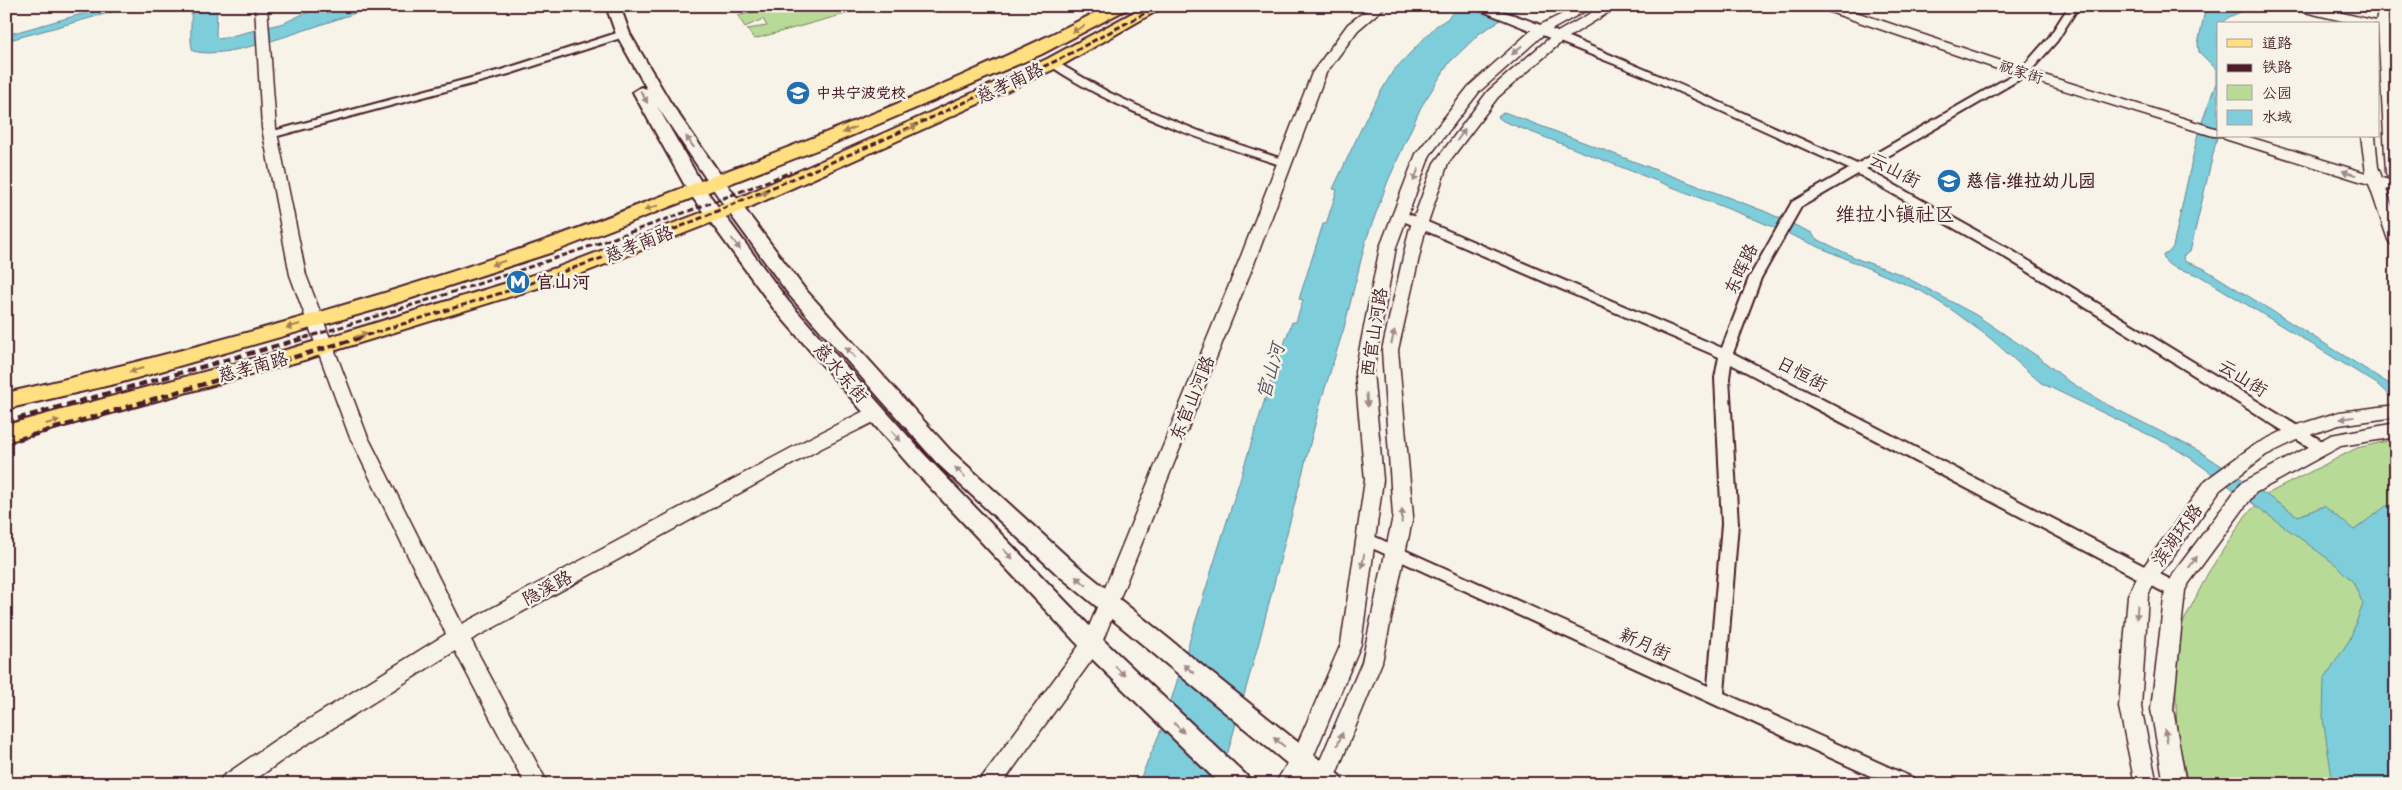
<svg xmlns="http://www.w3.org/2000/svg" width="2402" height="790" viewBox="0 0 2402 790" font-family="'Indie Flower','LXGW WenKai TC',sans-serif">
  <rect width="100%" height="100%" fill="#f7f3e8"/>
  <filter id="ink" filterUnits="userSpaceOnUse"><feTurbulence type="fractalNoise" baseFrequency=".02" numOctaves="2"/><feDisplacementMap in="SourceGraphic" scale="10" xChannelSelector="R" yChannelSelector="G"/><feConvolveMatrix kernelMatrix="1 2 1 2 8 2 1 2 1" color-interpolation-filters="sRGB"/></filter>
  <g filter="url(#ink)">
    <g fill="#b7db96" stroke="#807d60">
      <path d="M777,6h52l4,5 17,-5h15l2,2 -113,31 -7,-10 20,-3 -4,-7 -18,8 -7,-11z"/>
      <path d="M2396,439v345h-208l-11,-49 -2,-65 7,-45 26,-52 38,-58 23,-22 88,-45z"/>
    </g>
    <g fill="#7ecddb" stroke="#698795">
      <path d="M111,6h23l-128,35v-6z"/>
      <path d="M191,6h26l-1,30 3,3 65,-16 19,-9 28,-8h49c-44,10 -148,57 -187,45 -4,-8 -1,-33 -2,-45z"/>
      <path d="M1459,6h64l-43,27 -31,30 -28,44 -33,74 -22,59 -22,88 -23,73 -62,241 -40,142h-81l26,-61 106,-340 22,-61h4l7,-22 -4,-1 24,-75h3l11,-34 -4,-1 35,-75 25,-43 43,-45 11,-7z"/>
      <path d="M2222,6h25c-7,10 -20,8 -25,18h-4v109l-28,119 -7,4 1,5 19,7 193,120v17l-5,-8 -14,-13 -177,-108c-12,-6 -36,-7 -37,-21l5,-2 5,-6 25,-114 18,-50v-14l-17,-17 -1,-8 6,-29 2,-4z"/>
      <path d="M1504,112l260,99 48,22 3,5 45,22 40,14 76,41 61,41 30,24 37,23 95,48 99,65 26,-10 30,24 32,-24 10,-1v279h-63l-10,-65 1,-40 26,-40 13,-35 -10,-22 -18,-18 -143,-105 -24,-15 -127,-61 -51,-45 -38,-28 -31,-19 -167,-72 -251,-98 -5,-4z"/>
    </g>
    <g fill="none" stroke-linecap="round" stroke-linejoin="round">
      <g stroke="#4a1f2b" stroke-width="4">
        <g id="minor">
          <path d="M1470,6c32,0 84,25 115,38 92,38 182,80 272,120l162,-93 30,-34 20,-31h10l-22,35 -30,34 -161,94 145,81 316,194 2,4 -2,4h-10l-314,-196 -145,-82 -57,33 -40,71 -28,75 448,232 2,5 -2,5 -6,1 -6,-1 -438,-231 -2,14 9,146 -14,169 189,85 3,6h-28l-527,-241 -3,-4 3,-4 5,-2 5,2 337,151 14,-162 -7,-146 4,-21 -323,-139 -2,-3 6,-4 4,1 318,136 27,-70 43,-76 57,-33 -205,-93z"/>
          <path d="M623,31l4,1v4l-118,38 -235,63h-8l-2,-2 2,-2 235,-63z"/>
          <path d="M1053,60l55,32 30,14 61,25 89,30 2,2 -6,3 -4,-1c-80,-26 -160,-52 -231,-100l-1,-2z"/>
        </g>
      </g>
      <g stroke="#4a1f2b" stroke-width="3">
        <g id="tertiary">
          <path d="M255,6h12l9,122 30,147 61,160 95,189 348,-186 60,-30 6,-1 6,1 3,5 -3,5 -60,30 -351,192 77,144h-23l-70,-133 -165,104 -41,29h-30l3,-7 52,-36 172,-107 -97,-199 -59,-160 -28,-147z"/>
          <path d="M1372,6h14l-28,24 -32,43 -69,183 -158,394 -97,134h-25l107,-145 157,-383 71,-183 36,-49z"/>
          <path d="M1578,6h16l-50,28 -65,58 -49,63 -34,92 -23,125 10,108 -22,164 -49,116 -13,24h-24l18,-30 48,-110 24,-164 -10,-108 25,-125 36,-93 53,-68 65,-58z"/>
          <path d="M1603,6h16l-55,34 -66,57 -50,66 -23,68 -27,119 15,166 -31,146 -50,122h-22l52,-122 31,-146 -11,-166 27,-119 25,-68 54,-72 66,-57z"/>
          <path d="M1819,6h19l190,64 190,59v7h4h-9l-195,-60 -197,-67z"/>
          <path d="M2290,6h23l63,15 2,-10h8l2,3 8,98v79l-10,-2 10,28v28l-5,-1 -3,-4 -19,-56 -144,-45 -2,-3h23l120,37 -5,-37h14l3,31 4,11 7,2 -3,-7 -8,-149h-23l-63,-15z"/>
          <path d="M2396,405v12l-57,8 -36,12 -37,18 -46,35 -65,92 -7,13 -7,112 16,77h-22l-16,-77 9,-112 13,-25 65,-90 48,-35 37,-18 48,-15z"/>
          <path d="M2396,423v14l-55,9 -86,47 -66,90 -4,7 -12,119 13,75h-22l-13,-75 14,-119 10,-19 66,-88 90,-48z"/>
        </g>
      </g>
      <g stroke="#4a1f2b" stroke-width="4">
        <path id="secondary" d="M606,6h14l10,28 40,68 70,101 64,85 147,163 122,111 267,214 4,8h-32l-255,-210 -120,-111 -147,-167 -62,-85 -71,-105 48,83 83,112 135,152 177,184 147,139 4,8h-31l-136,-133 -175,-186 -135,-156 -86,-118 -55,-99 8,-5 6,2 -31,-55z"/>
      </g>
      <g stroke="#4a1f2b" stroke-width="4">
        <g id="primary">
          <path d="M1108,6h21l-2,3 -85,45 -210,90 -279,108 -175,57 -259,74 -113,26v-16c180,-41 358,-90 532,-150 56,-20 110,-42 165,-63 138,-52 274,-106 405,-174z"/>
          <path d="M1145,6h20l-106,61 -129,59 -189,85 -171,67 -266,82 -298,82v-17l287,-77 263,-80 171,-65 191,-85 129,-59z"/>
        </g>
      </g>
      <use href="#minor" fill="#f7f3e8" fill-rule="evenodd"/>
      <use href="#tertiary" fill="#f7f3e8" fill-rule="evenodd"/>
      <use href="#secondary" fill="#f7f3e8" fill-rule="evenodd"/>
      <use href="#primary" fill="#ffdf80" fill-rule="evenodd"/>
      <g stroke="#4a1f2b" stroke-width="3" stroke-dasharray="6 3" stroke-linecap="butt">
        <path d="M304,338c165,-49 327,-103 487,-166"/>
        <path d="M358,338l156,-49 119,-42 234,-100 193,-88 98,-53"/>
      </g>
      <g stroke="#4a1f2b" stroke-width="4.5" stroke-dasharray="8 4.5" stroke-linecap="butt">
        <path d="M6,422l302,-85"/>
        <path d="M6,443l356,-106"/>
      </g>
    </g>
    <defs><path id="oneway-solid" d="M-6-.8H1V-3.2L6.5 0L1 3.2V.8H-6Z" transform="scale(1.25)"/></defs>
    <g fill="#a47f56">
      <use href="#oneway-solid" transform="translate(1078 29) rotate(153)"/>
      <use href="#oneway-solid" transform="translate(911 128) rotate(-24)"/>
      <use href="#oneway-solid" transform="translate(849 130) rotate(157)"/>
      <use href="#oneway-solid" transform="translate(762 194) rotate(-24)"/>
      <use href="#oneway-solid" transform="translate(651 208) rotate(160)"/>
      <use href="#oneway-solid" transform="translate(498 263) rotate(162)"/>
      <use href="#oneway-solid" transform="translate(293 326) rotate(164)"/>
      <use href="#oneway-solid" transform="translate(361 335) rotate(-17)"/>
      <use href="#oneway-solid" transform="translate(136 370) rotate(164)"/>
      <use href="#oneway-solid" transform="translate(53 422) rotate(-15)"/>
    </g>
    <g fill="#a0898a">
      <use href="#oneway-solid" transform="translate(1517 50) rotate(138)"/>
      <use href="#oneway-solid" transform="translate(644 97) rotate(60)"/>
      <use href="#oneway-solid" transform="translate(1461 135) rotate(-54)"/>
      <use href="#oneway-solid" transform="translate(690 142) rotate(-125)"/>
      <use href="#oneway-solid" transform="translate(2349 173) rotate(-163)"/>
      <use href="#oneway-solid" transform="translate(1416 175) rotate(111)"/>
      <use href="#oneway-solid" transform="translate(736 244) rotate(53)"/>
      <use href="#oneway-solid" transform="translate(1393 337) rotate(-77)"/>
      <use href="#oneway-solid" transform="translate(850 352) rotate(-132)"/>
      <use href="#oneway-solid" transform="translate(1367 400) rotate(85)"/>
      <use href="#oneway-solid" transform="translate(2347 418) rotate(172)"/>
      <use href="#oneway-solid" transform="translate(896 436) rotate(49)"/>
      <use href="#oneway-solid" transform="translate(960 472) rotate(-137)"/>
      <use href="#oneway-solid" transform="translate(1402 516) rotate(-87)"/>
      <use href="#oneway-solid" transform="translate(1008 554) rotate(46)"/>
      <use href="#oneway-solid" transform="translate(1363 561) rotate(98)"/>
      <use href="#oneway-solid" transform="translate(2193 562) rotate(-54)"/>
      <use href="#oneway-solid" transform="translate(1081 581) rotate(-142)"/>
      <use href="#oneway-solid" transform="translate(2137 612) rotate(94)"/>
      <use href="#oneway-solid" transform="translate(1189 669) rotate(-141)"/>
      <use href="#oneway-solid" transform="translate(1120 671) rotate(44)"/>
      <use href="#oneway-solid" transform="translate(1179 728) rotate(44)"/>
      <use href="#oneway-solid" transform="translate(2166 736) rotate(-100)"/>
      <use href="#oneway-solid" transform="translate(1340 739) rotate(-68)"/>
      <use href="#oneway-solid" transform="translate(1279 742) rotate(-141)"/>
    </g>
  </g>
  <defs>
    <g id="university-disc" transform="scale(1.25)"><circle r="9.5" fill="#1f6fb2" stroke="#f7f3e8"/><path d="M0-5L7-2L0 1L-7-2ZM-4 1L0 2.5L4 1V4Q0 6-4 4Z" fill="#fff"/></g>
    <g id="school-disc" transform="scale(1.25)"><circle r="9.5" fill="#1f6fb2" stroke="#f7f3e8"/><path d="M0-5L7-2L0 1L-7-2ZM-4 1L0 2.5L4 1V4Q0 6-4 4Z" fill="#fff"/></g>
    <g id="metro-disc" transform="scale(1.25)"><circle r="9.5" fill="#1f6fb2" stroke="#f7f3e8"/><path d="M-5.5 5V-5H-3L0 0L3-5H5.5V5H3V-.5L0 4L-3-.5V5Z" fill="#fff"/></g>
  </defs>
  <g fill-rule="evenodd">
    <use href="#university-disc" x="798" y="93"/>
    <use href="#school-disc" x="1949" y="181"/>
    <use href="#metro-disc" x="518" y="282"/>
  </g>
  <g text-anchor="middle" stroke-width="5" stroke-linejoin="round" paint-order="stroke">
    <g font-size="15" fill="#4a1f2b" stroke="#f7f3e8">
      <text transform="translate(2021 72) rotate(18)" y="5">祝家街</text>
    </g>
    <g font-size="15" font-weight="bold" fill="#4a1f2b" stroke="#f7f3e8" text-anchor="start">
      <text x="816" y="98">中共宁波党校</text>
    </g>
    <g font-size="18" fill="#4a1f2b" stroke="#f7f3e8">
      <text transform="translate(1010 83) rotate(-25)" y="6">慈孝南路</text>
      <text transform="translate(1895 170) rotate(28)" y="6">云山街</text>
      <text transform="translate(639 244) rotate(-21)" y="6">慈孝南路</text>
      <text transform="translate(1741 269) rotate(-65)" y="6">东晖路</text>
      <text transform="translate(1374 332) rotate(-81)" y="6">西官山河路</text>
      <text transform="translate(253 367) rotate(-15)" y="6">慈孝南路</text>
      <text transform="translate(841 373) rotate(49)" y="6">慈水东街</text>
      <text transform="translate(1802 374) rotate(28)" y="6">日恒街</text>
      <text transform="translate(2243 378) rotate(32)" y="6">云山街</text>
      <text transform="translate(1192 398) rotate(-68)" y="6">东官山河路</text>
      <text transform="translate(2177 535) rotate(-54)" y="6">滨湖环路</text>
      <text transform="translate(547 588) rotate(-28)" y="6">隐溪路</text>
      <text transform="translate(1645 644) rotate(24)" y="6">新月街</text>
    </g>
    <g font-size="18" font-weight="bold" fill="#4a1f2b" stroke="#f7f3e8" text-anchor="start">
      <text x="1966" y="187">慈信·维拉幼儿园</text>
      <text x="536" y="288">官山河</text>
    </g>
    <g font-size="19" font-style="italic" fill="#5a5360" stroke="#f7f3e8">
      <text transform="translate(1270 371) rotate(-74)" y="7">官山河</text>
    </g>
    <g font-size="20" fill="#4a1f2b" stroke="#f7f3e8">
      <text x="1895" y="221">维拉小镇社区</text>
    </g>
  </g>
  <rect width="2402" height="790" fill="none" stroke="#f7f3e8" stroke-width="25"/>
  <rect x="12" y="12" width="2377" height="765" fill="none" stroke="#4a1f2b" stroke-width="2" filter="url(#ink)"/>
  <rect x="2217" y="22" width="162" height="115" fill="#f7f3e8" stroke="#b29e9c"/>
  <rect x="2227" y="39" width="25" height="8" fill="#ffdf80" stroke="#b29e9c"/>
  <text x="2262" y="48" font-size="15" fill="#4a1f2b">道路</text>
  <rect x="2227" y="64" width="25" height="8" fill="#4a1f2b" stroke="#b29e9c"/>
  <text x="2262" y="72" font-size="15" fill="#4a1f2b">铁路</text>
  <rect x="2227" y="85" width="25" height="15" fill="#b7db96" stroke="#b29e9c"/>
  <text x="2262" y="98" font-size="15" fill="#4a1f2b">公园</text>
  <rect x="2227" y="110" width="25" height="15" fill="#7ecddb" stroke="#b29e9c"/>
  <text x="2262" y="122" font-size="15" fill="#4a1f2b">水域</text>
</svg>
